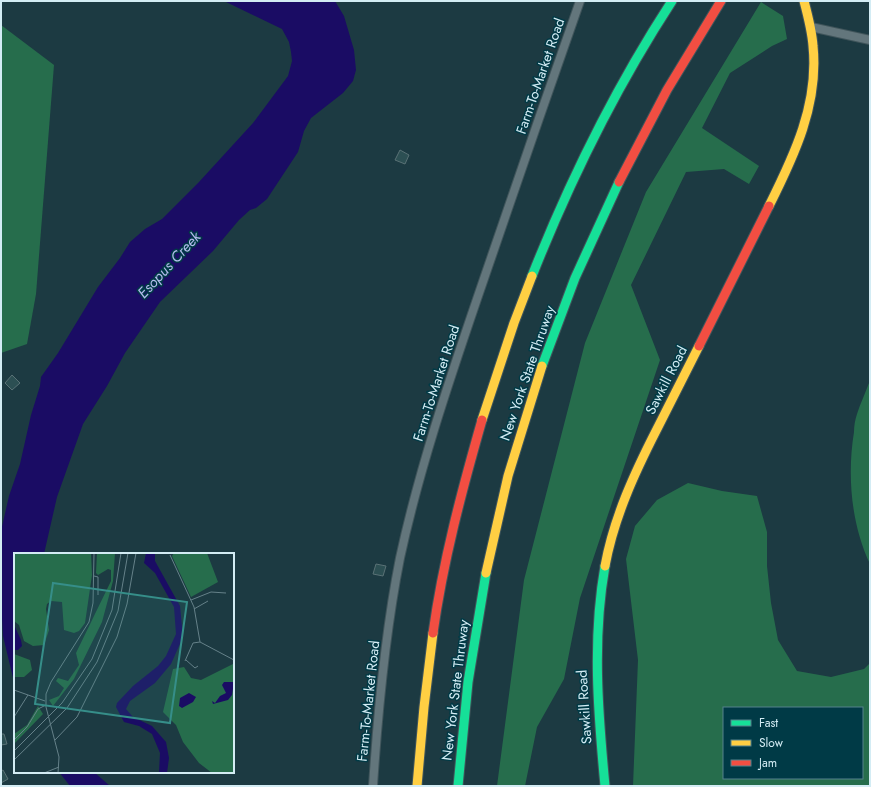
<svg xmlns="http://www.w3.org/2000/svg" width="871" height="787" viewBox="0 0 871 787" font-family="Jost,sans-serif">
  <rect width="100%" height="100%" fill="#1c3a42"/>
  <g fill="#266d4c" fill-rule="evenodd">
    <path d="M761,2l22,14 4,23 -15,7 -42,27 -28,55 57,38 -10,18 -25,-15 -38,3 -55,113 29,75 -80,238 -16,81 -27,48 -12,59h-28l27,-206 61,-237 61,-151z"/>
    <path d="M1,25l53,40 -18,229 -9,50 -26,9z"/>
    <path d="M869,383h1v181c-19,-40 -23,-89 -16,-132 0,-6 1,-12 3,-18 3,-10 8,-20 12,-31z"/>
    <path d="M688,483l34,8 35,5 10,36v34l4,37 7,37 19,31 34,6 33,-8 6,-6v123h-237l5,-126 -12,-101 9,-33 22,-26zM724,708h138v70h-138z"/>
  </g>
  <g fill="#1a0c64">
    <path d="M224,1h111l9,15 10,34 2,20 -3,11 -10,12 -32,25 -7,13 -6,21 -31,47 -11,9 -6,2 -11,10 -26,31 -53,51 -35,51 -18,33 -24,38 -26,73 -13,57h-29v132l-12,-50 -2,-36v-69l8,-35 11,-32 11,-49 9,-29 1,-9 17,-24 40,-66 22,-29 10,-16 15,-13 17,-10 37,-37 54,-59 35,-47 4,-15 -1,-9 -2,-10 -7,-13z"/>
    <path d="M59,772h35l16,14h-40z"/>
  </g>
  <g fill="#2c4f53" stroke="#597175">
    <path d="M400,150l9,5 -4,9 -10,-4z"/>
    <path d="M12,375l8,8 -8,7 -7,-7z"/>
    <path d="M376,564l10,2 -3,10 -10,-2z"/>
    <path d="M1,734h3l3,10 -6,1z"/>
    <path d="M3,770l5,9 -7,4v-12z"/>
  </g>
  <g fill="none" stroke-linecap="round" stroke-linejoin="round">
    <g stroke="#40555b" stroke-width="10">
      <g id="street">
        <path d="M811,27l59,13"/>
        <path d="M373,786c5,-76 12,-153 27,-228 19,-88 48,-174 77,-259 34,-99 68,-199 103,-298"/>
      </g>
    </g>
    <g stroke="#40555b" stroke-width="11">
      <g id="fast">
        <path d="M532,276c38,-96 84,-189 140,-275"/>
        <path d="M542,366l33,-88 44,-96"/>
        <path d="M605,566c-13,73 -7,146 0,220"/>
        <path d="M458,786l10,-104 18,-109"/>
      </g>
    </g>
    <g stroke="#40555b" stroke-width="11">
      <g id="slow">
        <path d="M769,206c25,-50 50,-102 44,-160 -1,-15 -5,-30 -9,-45"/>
        <path d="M482,420l32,-97 18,-47"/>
        <path d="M605,566c9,-49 30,-94 52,-137 14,-28 28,-55 42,-83"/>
        <path d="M486,573l22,-97 34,-110"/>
        <path d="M417,786l7,-79 9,-74"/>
      </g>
    </g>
    <g stroke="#40555b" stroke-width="11">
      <g id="jam">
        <path d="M619,182l48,-92 54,-89"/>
        <path d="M699,346l70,-140"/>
        <path d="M433,633c10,-72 29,-143 49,-213"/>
      </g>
    </g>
    <use href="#street" stroke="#63767c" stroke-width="8"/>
    <use href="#fast" stroke="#16e098" stroke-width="9"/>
    <use href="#slow" stroke="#ffcf43" stroke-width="9"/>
    <use href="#jam" stroke="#f24e42" stroke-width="9"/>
  </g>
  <g text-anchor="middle" stroke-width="3" stroke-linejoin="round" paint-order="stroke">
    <g font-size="14" fill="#d3ecf4" stroke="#003a46">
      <text transform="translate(540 76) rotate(-71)" y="5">Farm-To-Market Road</text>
      <text transform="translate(527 373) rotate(-71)" y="5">New York State Thruway</text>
      <text transform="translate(666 380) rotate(-63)" y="5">Sawkill Road</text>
      <text transform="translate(436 383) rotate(-72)" y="5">Farm-To-Market Road</text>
      <text transform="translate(455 690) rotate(-83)" y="5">New York State Thruway</text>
      <text transform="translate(368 701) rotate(-84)" y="5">Farm-To-Market Road</text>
      <text transform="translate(584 707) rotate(-94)" y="5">Sawkill Road</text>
    </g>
    <g font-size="15" font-style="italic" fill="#b3bbed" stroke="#003a46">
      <text transform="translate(169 265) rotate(-47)" y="5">Esopus Creek</text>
    </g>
  </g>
  <g transform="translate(14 553)">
    <rect width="220" height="220" fill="#1c3a42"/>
    <path d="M0,0h77l1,22 -7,48 -6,8 -5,2 -10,-3 -2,-28 -11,-1 -4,3 -1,5 3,21 -5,15 -11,1 -9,-5 -5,-16 -5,-4zM83,0h18l-2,28 -11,41 -28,57 -21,27 -4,-6 10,-4 5,-8 -8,-7 2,-3 10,3 11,-16 -3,-12 35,-72v-11l-3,-1 -10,6 -2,-2zM160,0h33l11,29 -27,15 -19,-41zM0,101l16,6 2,10 -8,7h-10zM219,111l1,109h-22l-13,-10 -16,-21 -7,-17 -13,-13 10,-43 11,-2 7,11 10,2zM24,153l5,8 -29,30v-10l13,-9z" fill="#266d4c"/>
    <path d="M132,0h9v8l25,45 3,31 -12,27 -16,19 -25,18 -4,8 7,8 19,9 14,16 3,16 -2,15h-8l1,-20 -8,-19 -13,-8 -15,-4 -8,-15 1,-4 16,-17 25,-20 8,-10 10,-22 -2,-27 -19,-34 -11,-10zM1,74l6,13 1,6 -4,4h-4zM210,129h10l-2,13 -4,5 -15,4 -1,-3 3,2 5,-7 6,-3 -4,-8zM175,140l7,4 -3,5 -11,6 -3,-2 1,-8z" fill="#1a0c64"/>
    <path fill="none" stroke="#658189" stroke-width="1" d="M156,2l24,52 6,35 34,18M80,23l4,1v18M177,47l20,-8 15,1M180,56l14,-8M172,107l9,8 3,-2M171,108l8,-18 7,-1M0,137l31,11M0,164l14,-22M0,187l13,-13 11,-18 8,-4M41,187l22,-23 40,-80 10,-33 9,-51M0,198l48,-48 30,-44 20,-49 9,-57M0,207l53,-52 30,-46 21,-51 10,-58M30,220l15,-6M44,220l1,-16 -13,-50v-13l5,-12 38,-60 4,-19 1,-50"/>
    <path fill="#368e89" fill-opacity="0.15" stroke="#368e89" stroke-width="2" d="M39,30l134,19 -17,121 -135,-19z"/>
    <rect width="220" height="220" fill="none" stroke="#d3ecf4" stroke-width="2"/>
  </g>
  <rect width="871" height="787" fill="none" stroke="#d3ecf4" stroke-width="4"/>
  <rect x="723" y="707" width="140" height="72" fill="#003a46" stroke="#54818c"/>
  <rect x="731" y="720" width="20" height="6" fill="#16e098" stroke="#54818c"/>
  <text x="759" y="727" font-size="12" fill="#d3ecf4">Fast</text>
  <rect x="731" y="740" width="20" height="6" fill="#ffcf43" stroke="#54818c"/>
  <text x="759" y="747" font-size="12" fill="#d3ecf4">Slow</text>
  <rect x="731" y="760" width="20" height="6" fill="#f24e42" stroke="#54818c"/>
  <text x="759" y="767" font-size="12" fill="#d3ecf4">Jam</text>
</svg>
